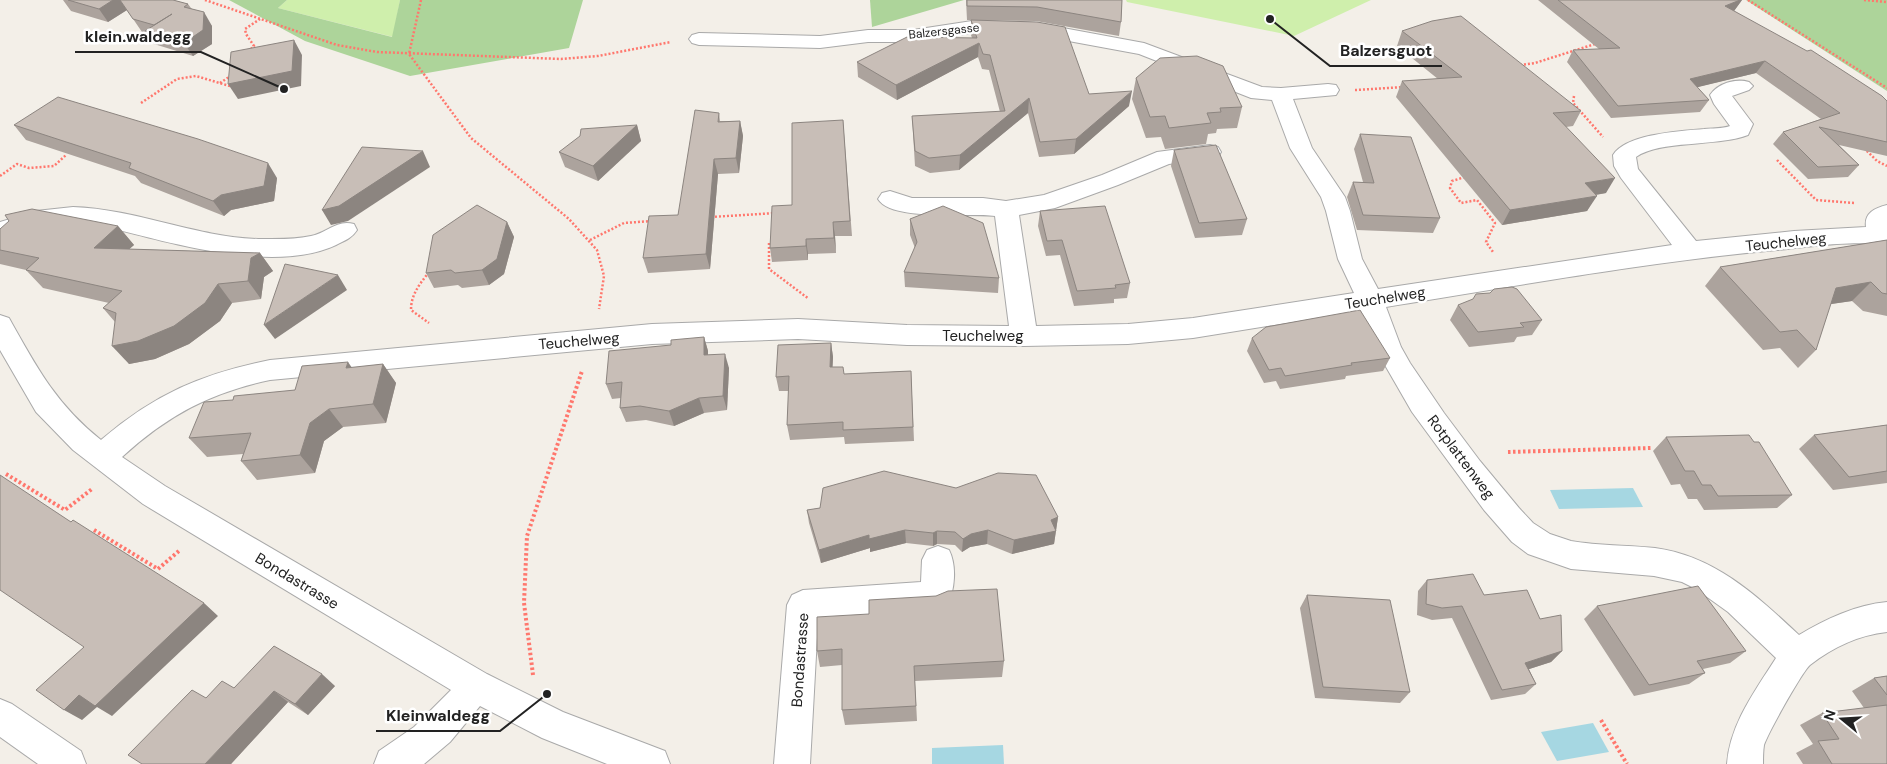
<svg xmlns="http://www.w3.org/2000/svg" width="1887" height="764" viewBox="0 0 1887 764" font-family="'DM Sans',sans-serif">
  <rect width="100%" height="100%" fill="#f3efe8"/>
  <g fill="#cfefac">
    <path d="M287,0h113l-7,37 -115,-29z"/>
    <path d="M1126,0h245l-77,36 -167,-34z"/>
  </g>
  <g fill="#add49a">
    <path d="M229,0h58l-9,8 114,29 8,-37h183l-14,48 -159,28 -105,-35z"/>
    <path d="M870,0h94l-92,27z"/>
    <path d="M1746,0h141v91z"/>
  </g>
  <g fill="#a6d7e2">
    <path d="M1633,488l10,19 -84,2 -9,-19z"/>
    <path d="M1593,723l16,29 -52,9 -16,-29z"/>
    <path d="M1003,745l1,19h-72v-16z"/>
  </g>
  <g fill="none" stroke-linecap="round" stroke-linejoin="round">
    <g stroke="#a9a9a9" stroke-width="2">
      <g id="minor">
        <path d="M972,21l64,2 108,20 118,44 19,1 47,-4 8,1 3,5 -3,5 -43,4 19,49 33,49 5,14 12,48 16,30 294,-44 -51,-67 -7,-12 -1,-11c13,-21 67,-24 91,-26 8,-1 18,0 26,-3l-16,-22 -4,-9c8,-12 26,-17 39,-13l4,4 -4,4 -17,6 21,28 -5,11c-31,12 -89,5 -112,22l2,12 58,72 98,-10 72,-4c-2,-14 9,-19 21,-22v41c-25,-7 -82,1 -110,4 -131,12 -261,36 -391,57l15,40 9,16 34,50 36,48 39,47 14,15 17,11 21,7c28,5 56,4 84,7 60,8 102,48 144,87 27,-16 56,-30 88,-33v30c-28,3 -54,15 -77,33 -8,7 -42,68 -46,80 -1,6 -1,13 -1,19h-36c3,-40 28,-73 49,-106l-48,-46 -32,-23 -14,-7 -28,-6 -83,-7 -43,-15 -16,-12 -28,-32 -72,-98 -34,-59 -17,-42 -168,27 -65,6 -104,2 -117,-1 -109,-6 -146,5 -382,36c-60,13 -102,35 -148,77l43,29 322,188 76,38 102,39 5,13h-63l-65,-26 -62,-32 -30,36 -26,22h-50l5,-13 35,-24 37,-37 -308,-186 -70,-54 -37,-38 -36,-62v-35l9,3c28,50 47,86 92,122 54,-46 100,-66 169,-80l382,-36 146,-5 109,6 102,1 -14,-110c-26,-4 -103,6 -117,-17l4,-6 8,-2 22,7h71l23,3 38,-6 58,-20 55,-23 53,-7 8,2 3,5 -3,5 -49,7 -51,21 -63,23 -36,7 17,111 92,-2 65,-6 161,-25 -16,-34 -12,-48 -5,-14 -31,-49 -18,-48 -21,-2 -112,-44 -103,-19 -64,-2 -59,9h-45l-48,6 -121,-3 -7,-2 -3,-4 3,-4 7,-2 121,3 48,-6h45z"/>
        <path d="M73,207c63,2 122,30 185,32 17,0 36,1 53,-3 16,-3 26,-17 43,-12l3,6c-5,8 -13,11 -21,15 -64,30 -171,-4 -237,-20 -23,-2 -47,-2 -70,4 -10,3 -19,7 -29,10v-17l36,-11z"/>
        <path d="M938,546l11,4c8,16 6,40 -2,56l-11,5 -118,8 -8,145h-36l13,-159 5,-10 11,-5 118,-8 1,-22 5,-10z"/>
        <path d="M0,699l12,5 69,47 5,13h-48l-38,-27z"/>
      </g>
    </g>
    <g stroke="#ff776d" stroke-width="2.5" stroke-dasharray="2 2" stroke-linecap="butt">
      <path d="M205,0l132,45 40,7 184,7 37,-3 73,-14"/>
      <path d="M421,0l-12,54 62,84 98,81 28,31 7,26 -5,33"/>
      <path d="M1748,0l139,88"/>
      <path d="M1864,0l23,2"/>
      <path d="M251,49l3,-3 -8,-12 -1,-5 15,-10"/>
      <path d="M1520,65l15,-2 60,-19"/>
      <path d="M220,83l12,-8"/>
      <path d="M1355,90l49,-3"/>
      <path d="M1574,96l-1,7 30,34"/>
      <path d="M141,103l36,-24 19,-3 37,11"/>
      <path d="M1864,148l13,13 10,5"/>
      <path d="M1777,160l39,40 38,3"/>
      <path d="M0,176l17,-12 12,4 25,-2 12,-11"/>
      <path d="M1465,177l-13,4 -2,7 11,15 16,-3 18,23 -9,19 7,10"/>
      <path d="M711,217l64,-4"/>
      <path d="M590,240l34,-17 28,-2"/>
      <path d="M769,243v26l40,30"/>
      <path d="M429,272c-9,12 -18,22 -18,38l18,13"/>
    </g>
    <g stroke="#ff776d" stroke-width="4" stroke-dasharray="2.5 2.5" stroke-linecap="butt">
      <path d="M1508,452l143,-4"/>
      <path d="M6,474l59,36 27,-21"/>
      <path d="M94,530l64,39 22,-19"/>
      <path d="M533,675l-9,-72 3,-67 55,-165"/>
      <path d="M1601,720l26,44"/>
    </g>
    <use href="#minor" fill="#fff" fill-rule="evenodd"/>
  </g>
  <g fill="#aca39d">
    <path d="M63,0h110l15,4 3,4 21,18v18l-19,12 -39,-12 -7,-10 -5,-2 -15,-22 -19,12 -37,-11z"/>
    <path d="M966,0h156l-1,22 -2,14 -83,-15 -69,-1z"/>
    <path d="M1538,0h204l-8,11 153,90v55l-48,-11 20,20 -11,12 -40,2 -35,-35 10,-12 38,-13 -65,-46 -59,14 12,13 -9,12 -89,6 -44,-56 6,-12 26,-1z"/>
    <path d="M971,20l118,74 40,12 -55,48 -35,3 -11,-44 -69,57 -29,3 -15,-7 -3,-50 88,-4 -11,-42 -7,-1 -4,-12 -81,43 -39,-23 -1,-15 115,-24 -1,-3z"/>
    <path d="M1402,31l179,80 -8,15 -7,1 40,66 -10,2 -9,16 -85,14 -106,-128 6,-16 36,-2 -41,-33z"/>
    <path d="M1136,78l106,29 -5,21 -20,1 -1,4 -8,1 -2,10 -41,5 -4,-12 -15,1 -14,-39z"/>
    <path d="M719,113l1,8h20l3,15 -4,37 -21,1 -8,95 -62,4 -5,-15 35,-43z"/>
    <path d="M843,120l9,116h-17l1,17 -28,1v6l-36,2 -2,-14 22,-43z"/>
    <path d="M14,125l263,53 -3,23 -43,9 -7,6 -83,-33 -6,-7 -109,-36z"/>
    <path d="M637,125l4,16 -43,40 -33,-14 -6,-15z"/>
    <path d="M1360,134l80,84 -7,15 -76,-3 -10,-33 6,-15h10l-9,-33z"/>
    <path d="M1174,150l73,69 -5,16 -47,3 -24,-72z"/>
    <path d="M1040,211l90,72 -3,15 -13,1v4l-40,3 -14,-51 -14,1 -8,-30z"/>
    <path d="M910,219l89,59 -1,15 -93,-6 -1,-15 11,-24 -5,-13z"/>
    <path d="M507,222l7,15 -10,37 -15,11 -27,3 -4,-3 -24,3 -8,-15z"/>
    <path d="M118,226l16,19 -5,4 131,4 13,18 -9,6 -3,22 -29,4 -12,18 -31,23 -34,15 -26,5 -14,-42 -12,-14 6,-5 -66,-15 -17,-18 -26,-6v-35z"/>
    <path d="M1887,240v76l-24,-5 -11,-10 -22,3 -14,46 -18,18 -18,-20 -17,2 -58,-64 15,-19z"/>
    <path d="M1458,305l84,15 -10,15 -15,2 -3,5 -45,5 -19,-27z"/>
    <path d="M704,337l4,14v4l21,13 -2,42 -23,3 -30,13 -28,-6 -20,2 -6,-14 1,-10 -9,1 -6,-15 65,-39z"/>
    <path d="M1252,338l138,20 -7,13 -37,5 -1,3 -65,10 -4,-8 -12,2 -17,-32z"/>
    <path d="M831,343l2,14 -1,10 12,7 67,-3 3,70 -69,3 -1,-7 -54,3 -3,-15 2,-34h-10l-3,-14z"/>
    <path d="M383,364l13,19 -10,40 -43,4 -19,14 -9,32 -58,7 -16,-19 2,-7 -36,3 -18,-19 44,-38 62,-10 57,-22z"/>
    <path d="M1887,425v58l-54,7 -34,-41 15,-14z"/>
    <path d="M1666,437l88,5 38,53 -15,13 -73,2 -7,-11h-9l-8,-15 -9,1 -18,-34z"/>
    <path d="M820,508l238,9 -4,27 -42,10 -25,-10 -17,3 -8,5 -7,-7 -18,-1 -4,2 -27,-3 -36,9v-4l-49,15 -12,-40 -2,-13z"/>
    <path d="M1427,580l57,15 56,24 22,32 -11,11 -22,7 7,15 -11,10 -34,6 -39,-82 -20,2 -15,-5 1,-24z"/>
    <path d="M1307,595l103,97 -10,11 -85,-5 -15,-90z"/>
    <path d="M1597,606l149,45 -16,12 -27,6 2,4 -16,11 -55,12 -50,-77z"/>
    <path d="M817,617l187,44 -2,16 -87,4 2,40 -72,4 -3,-15v-45l-22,2 -3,-16z"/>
    <path d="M1887,676v88h-84l-7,-11 17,-9 -13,-19 22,-12 42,-5 -12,-17 22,-13z"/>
    <path d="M335,686l-27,29 -20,-13 -57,62 -25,-66 28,-10z"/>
  </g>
  <g fill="#8c8580">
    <path d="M113,0h7l7,10 -19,12 -9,-13z"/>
    <path d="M1740,0h2l-8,11 -9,-5z"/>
    <path d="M204,12l8,14v18l-19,12 -9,-13z"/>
    <path d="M294,40l8,15 -1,31 -63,13 -10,-15z"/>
    <path d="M979,43l-1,14 -81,43 -1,-15z"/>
    <path d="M1765,61l-9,12 -74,18 8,-12z"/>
    <path d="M1132,91l-3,15 -55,48 2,-15z"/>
    <path d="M1029,98l-1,15 -69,57 1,-15z"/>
    <path d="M740,121l3,15 -4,37 -3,-15z"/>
    <path d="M637,125l4,16 -43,40 -5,-15z"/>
    <path d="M423,151l7,16 -82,54 -17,4 -9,-15z"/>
    <path d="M714,159l4,15 -8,95 -4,-15z"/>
    <path d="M268,163l9,15 -3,23 -43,9 -7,6 -11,-15z"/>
    <path d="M1615,178l-9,15 -31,5 10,-15z"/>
    <path d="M1597,196l-10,15 -85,14 8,-15z"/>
    <path d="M507,222l7,15 -10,37 -15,11 -7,-15z"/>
    <path d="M833,222l2,14 1,17 -2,-15z"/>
    <path d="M118,226l16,19 -24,21 -16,-18z"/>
    <path d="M806,239l2,15v6l-2,-14z"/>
    <path d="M260,253l13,18 -9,6 -3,22 -13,-18 3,-23z"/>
    <path d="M338,275l9,15 -72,49 -11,-14z"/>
    <path d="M1871,282l-19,19 -34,5 18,-18z"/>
    <path d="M218,284l14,19 -12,18 -31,23 -34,15 -26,5 -17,-18z"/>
    <path d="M704,337l4,14v19l-4,-15z"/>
    <path d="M831,343l2,14 -1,25 -2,-15z"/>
    <path d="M725,354l4,14 -2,42 -4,-14z"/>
    <path d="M348,362l13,19 -15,-13z"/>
    <path d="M383,364l13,19 -10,40 -13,-19z"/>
    <path d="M699,398l5,15 -30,13 -5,-15z"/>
    <path d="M329,409l14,18 -19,14 -9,32 -15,-18 10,-32z"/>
    <path d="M1058,517l-4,27 -42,10 2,-14 37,-20z"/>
    <path d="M905,530l1,13 -36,9v-4l-49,15 -2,-13 50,-15z"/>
    <path d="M988,530l-1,14 -17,3 -8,5 1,-13 8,-5z"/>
    <path d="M937,531v13l-4,2v-13z"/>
    <path d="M204,603l14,13 -106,100 -15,-9 -15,13 -18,-10 15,-15z"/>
    <path d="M1562,651l-11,11 -37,12 11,-11z"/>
    <path d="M322,674l13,12 -27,29 -13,-11z"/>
    <path d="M274,691l14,11 -57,62h-26z"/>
  </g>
  <g fill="#c8beb7" stroke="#8c8580">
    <path d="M68,0h45l-14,9z"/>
    <path d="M120,0h53l15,4 -4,3 20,5 -1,18 -19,13 -39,-12 27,-17 -18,11 -21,-6z"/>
    <path d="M967,0h155l-1,22 -84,-15 -70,-1z"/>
    <path d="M1558,0h182l-15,6 82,45 4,-1 71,46 5,5v41l-68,-15 40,38 -41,2 -35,-35 57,-19 -75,-52 -75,18 19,21 -91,6 -45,-56 47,-2z"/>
    <path d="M1461,16l120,95 -28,2 62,65 -30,5 12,13 -87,14 -108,-129 60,-4 -60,-46 30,-10z"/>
    <path d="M971,20l66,2 28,5 24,67 43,-3 -56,48 -36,3 -11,-44 -69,57 -31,3 -14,-7 -3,-35 93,-5 -15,-56 -7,-1 -4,-11 -83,42 -39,-23 50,-25 70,1z"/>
    <path d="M294,40l-2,31 -64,13 3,-32z"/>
    <path d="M1197,56l26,10 19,41 -22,1 1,4 -14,1 4,10 -42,5 -4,-12 -15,1 -14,-39 24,-20z"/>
    <path d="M58,97l140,42 70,24 -4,23 -43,9 -8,6 -84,-33 2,-5 -117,-38z"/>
    <path d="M695,110l24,3 -1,9 22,-1 -4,37 -22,1 -8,95 -63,4 6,-42 29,-1z"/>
    <path d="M843,120l7,101 -17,1 1,16 -28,1v7l-36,2 2,-42 20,-1v-82z"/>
    <path d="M637,125l-44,41 -34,-14 21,-16 1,-7z"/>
    <path d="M1360,134l51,3 29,81 -77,-3 -10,-33 21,1z"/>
    <path d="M1216,145l31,74 -48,4 -25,-73z"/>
    <path d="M362,147l61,4 -84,55 -17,4z"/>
    <path d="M477,205l30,17 -10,37 -15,11 -27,3 -4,-3 -25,3 7,-38z"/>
    <path d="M943,206l40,17 16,55 -95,-6 13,-30 -7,-23z"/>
    <path d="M1105,206l25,77 -15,2 1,3 -39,3 -15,-51 -15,1 -7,-30z"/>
    <path d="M32,209l86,17 -24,22 166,5 -9,5 -3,23 -30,3 -13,19 -31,23 -36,15 -26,5 4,-33 -13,-5 19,-17 -96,-21 13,-12 -39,-8v-21l9,-8 -4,-6z"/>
    <path d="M1887,240v54l-5,-1 -11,-11 -35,6 -20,62 -19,-20 -17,2 -60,-65z"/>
    <path d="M285,264l53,11 -74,50z"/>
    <path d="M1512,287l5,2 25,31 -22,3 4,4 -46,5 -20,-27 15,-6 3,-5 14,-1 4,-4z"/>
    <path d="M1360,310l30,48 -39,5 1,2 -67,11 -4,-8 -12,2 -17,-32 14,-11z"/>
    <path d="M704,337v18l21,-1 -2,42 -24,2 -30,13 -29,-5 -20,2 2,-26 -16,2 3,-33 62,-6v-5z"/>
    <path d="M831,343l-1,24h13l1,7 67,-3 2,56 -70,3v-8l-56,3 2,-49 -13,1 2,-32z"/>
    <path d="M348,362l-2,6 37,-4 -10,40 -44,5 -19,14 -10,32 -59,6 10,-28 -62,5 15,-36 29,-2 1,-4 61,-6 7,-24z"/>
    <path d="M1887,425v46l-38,6 -35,-42z"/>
    <path d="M1749,435l5,7h5l33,53 -74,1 -7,-11h-9l-8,-14h-9l-19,-34z"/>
    <path d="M884,471l72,17 42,-15 38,2 22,42 -7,3 5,11 -42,9 -26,-10 -17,4 -8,5 -8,-7 -18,-1 -4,2 -28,-3 -36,9v-4l-50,15 -12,-40 13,-2 3,-20z"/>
    <path d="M0,475l71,47 2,-2 131,83 -109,103 -16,-11 -15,15 -28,-20 48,-43 -84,-57z"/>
    <path d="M1473,574l11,21 43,-5 13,29 21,-4 1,36 -37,12 11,21 -34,6 -40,-84 -20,2 -16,-4 1,-24z"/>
    <path d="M1698,586l48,65 -49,10 8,12 -56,12 -52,-79z"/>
    <path d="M997,589l7,72 -90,5 2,40 -74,4v-61l-25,2v-34l52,-3v-14l67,-4 12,-5z"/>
    <path d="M1307,595l83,5 20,92 -87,-5z"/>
    <path d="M274,646l48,28 -27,30 -21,-13 -69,73h-63l-14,-9 64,-65 14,8 16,-17 12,7z"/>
    <path d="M1887,676v19l-13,-17z"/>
    <path d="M1887,705v59h-55l-14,-23 21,-2 -17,-26z"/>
  </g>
  <g text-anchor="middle" stroke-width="5" stroke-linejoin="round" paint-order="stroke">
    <g font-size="12" fill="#222" stroke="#fff">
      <text transform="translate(944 31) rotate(-6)" y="4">Balzersgasse</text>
    </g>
    <g font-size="15" fill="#222" stroke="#fff">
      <text transform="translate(1786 242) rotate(-6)" y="5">Teuchelweg</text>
      <text transform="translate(1385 298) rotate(-9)" y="5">Teuchelweg</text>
      <text x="983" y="341">Teuchelweg</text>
      <text transform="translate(579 341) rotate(-5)" y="5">Teuchelweg</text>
      <text transform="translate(1461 457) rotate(53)" y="5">Rotplattenweg</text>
      <text transform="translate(297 581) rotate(31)" y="5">Bondastrasse</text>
      <text transform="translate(800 660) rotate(-86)" y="5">Bondastrasse</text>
    </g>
  </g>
  <path fill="none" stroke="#222" stroke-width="2" d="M284 89L201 52H75M1270 19L1330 66H1442M547 694L500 731H376"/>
  <g fill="#222" stroke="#fff" stroke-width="2">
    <circle cx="284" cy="89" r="5"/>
    <circle cx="1270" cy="19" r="5"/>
    <circle cx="547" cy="694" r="5"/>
  </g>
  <g font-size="16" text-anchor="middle" font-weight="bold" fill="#222" stroke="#fff" stroke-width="5" stroke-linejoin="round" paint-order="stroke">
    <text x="138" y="42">klein.waldegg</text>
    <text x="1386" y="56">Balzersguot</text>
    <text x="438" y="721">Kleinwaldegg</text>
  </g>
  <g transform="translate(1842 719) rotate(288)" stroke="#ffffff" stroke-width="4" paint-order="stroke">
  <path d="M0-4L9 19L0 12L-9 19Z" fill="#222222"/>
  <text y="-8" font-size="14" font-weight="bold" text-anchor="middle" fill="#222222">N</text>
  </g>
</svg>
